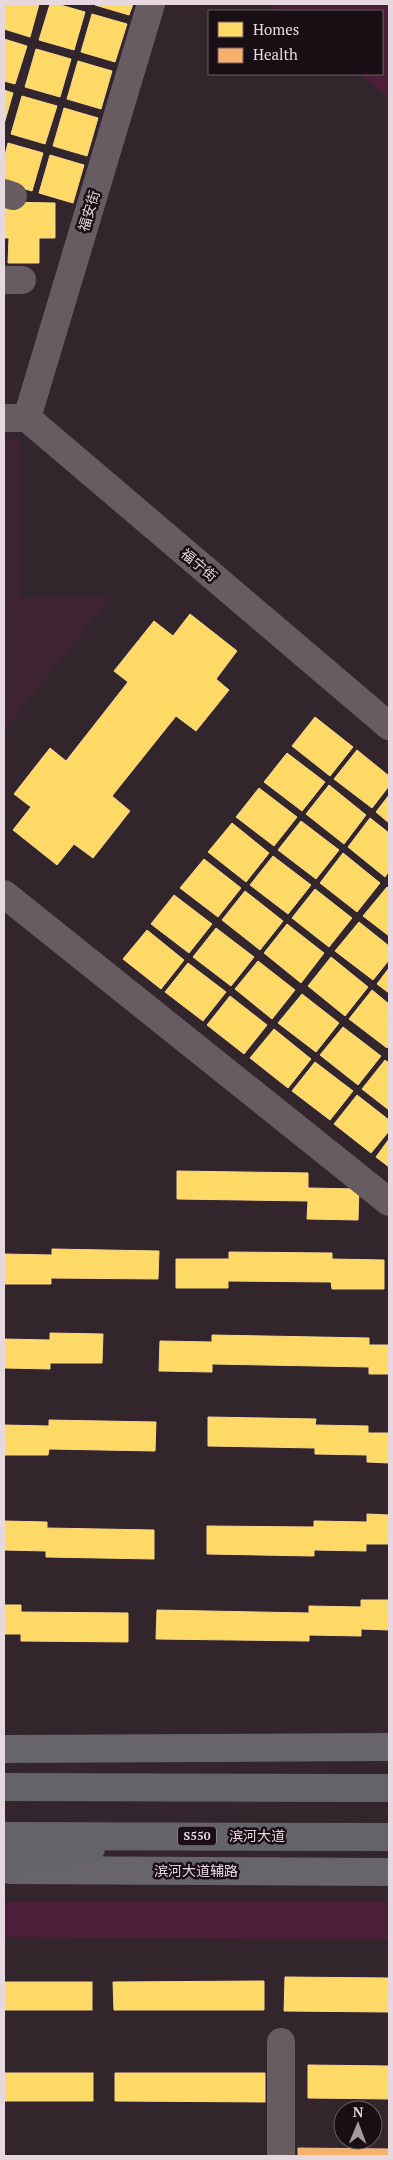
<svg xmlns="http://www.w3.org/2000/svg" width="393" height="2160" viewBox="0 0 393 2160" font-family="'PT Serif','Noto Sans SC',serif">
  <rect width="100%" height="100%" fill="#32252c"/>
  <path fill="#3e2331" d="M4,440h16v158h91l-107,132z"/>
  <g fill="#4c1e38">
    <path d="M271,4h118v93l-29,-23h22v-63h-101z"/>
    <path d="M4,1902h385v38l-385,-3z"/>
  </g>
  <g fill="#ffd966" stroke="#f8d88a">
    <path d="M4,4h35l-9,33 -26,-8z"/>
    <path d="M50,4h7l28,8 -11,38 -35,-10z"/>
    <path d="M95,4h38l-4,11 -34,-10z"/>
    <path d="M92,14l35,10 -12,38 -34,-10z"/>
    <path d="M4,39l23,7 -12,38 -11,-3z"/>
    <path d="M36,49l35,10 -11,38 -35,-10z"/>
    <path d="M78,61l34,10 -11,38 -34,-10z"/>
    <path d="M4,90l9,3 -9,31z"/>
    <path d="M22,96l35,10 -12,38 -34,-10z"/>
    <path d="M64,108l34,10 -11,38 -34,-10z"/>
    <path d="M8,143l35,10 -11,38 -28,-8v-24z"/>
    <path d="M50,155l34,10 -11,38 -34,-10z"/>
    <path d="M4,202l51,1v35h-16v25h-31l1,-25h-5z"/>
    <path d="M190,614l47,37 -21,28 13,11 -33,41 -20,-15 -64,80 18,15 -37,47 -19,-14 -17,21 -44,-35 18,-23 -17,-13 36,-46 16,13 62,-79 -14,-11 40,-50 19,15z"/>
    <path d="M315,717l38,30 -23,29 -38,-30z"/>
    <path d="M357,750l32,26v10l-17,22 -38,-29z"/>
    <path d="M287,753l38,29 -23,29 -38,-29z"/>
    <path d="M329,785l37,30 -22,29 -38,-30z"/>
    <path d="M259,788l38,29 -23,29 -38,-29z"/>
    <path d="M389,795v28l-13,-11z"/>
    <path d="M370,818l19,15v38l-4,6 -37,-30z"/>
    <path d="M301,821l38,29 -23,29 -38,-29z"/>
    <path d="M232,823l37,30 -23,29 -38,-30z"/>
    <path d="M343,853l37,30 -23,29 -37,-29z"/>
    <path d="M273,856l38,29 -23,29 -38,-29z"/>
    <path d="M204,859l37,29 -23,29 -38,-29z"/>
    <path d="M387,887l2,2v47l-26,-20z"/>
    <path d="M315,889l37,29 -23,29 -37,-29z"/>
    <path d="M245,891l38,30 -23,29 -38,-30z"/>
    <path d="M174,895l38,29 -23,29 -38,-29z"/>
    <path d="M359,922l30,24v14l-16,20 -38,-29z"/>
    <path d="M287,924l37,29 -23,30 -37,-30z"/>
    <path d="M216,928l38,29 -23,29 -38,-29z"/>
    <path d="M147,930l37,30 -23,29 -38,-30z"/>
    <path d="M331,957l37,30 -23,29 -37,-30z"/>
    <path d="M258,961l37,29 -23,29 -37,-30z"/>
    <path d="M188,963l38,29 -23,29 -38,-29z"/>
    <path d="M389,968v25l-12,-9z"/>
    <path d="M372,990l17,14v41l-2,3 -38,-29z"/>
    <path d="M302,994l37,29 -23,29 -38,-29z"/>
    <path d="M230,996l37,29 -23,29 -37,-29z"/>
    <path d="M343,1027l38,29 -23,29 -38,-30z"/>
    <path d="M274,1029l37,30 -23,29 -38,-30z"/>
    <path d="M385,1060l4,3v47l-27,-21z"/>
    <path d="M315,1062l38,29 -23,29 -38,-29z"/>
    <path d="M357,1095l32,25v11l-18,22 -37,-29z"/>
    <path d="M389,1139v28l-13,-10z"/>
    <path d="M177,1171l131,2v15l51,1 -1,31 -51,-1 1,-18 -131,-2z"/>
    <path d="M52,1249l107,2 -1,28 -107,-1v6h-47v-30l48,1z"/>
    <path d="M229,1252l103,1v6l52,1v29h-52l-1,-7 -103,-1v7h-52v-29h53z"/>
    <path d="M50,1333l53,1 -1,29h-52v6l-46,-1v-29l46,1z"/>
    <path d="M212,1335l157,3v7h20v29h-20v-7l-157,-3v8l-53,-1 1,-30 52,1z"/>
    <path d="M208,1417l108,2 -1,6 53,1v7h21v30l-22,-1v-7l-52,-1v-6l-107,-2z"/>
    <path d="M49,1420l107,2 -1,29 -106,-2 -1,6h-44v-30l45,1z"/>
    <path d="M367,1514l22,1v29h-23v7l-52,-1v6l-107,-2v-28l107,1v-6l53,1z"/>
    <path d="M4,1521l43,1v6l107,2v29l-108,-2v-6l-42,-1z"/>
    <path d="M361,1600h28v30l-28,-1v7l-52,-1v6l-153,-2 1,-29 152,3v-7l52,1z"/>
    <path d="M4,1605h17v7l107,1v29l-107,-1v-7h-17z"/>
    <path d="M285,1977l104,1v34l-105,-1z"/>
    <path d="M264,1981v29h-150l-1,-28z"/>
    <rect x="4" y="1982" width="88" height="28"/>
    <path d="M308,2065l81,1v33l-81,-1z"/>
    <rect x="4" y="2073" width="89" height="28"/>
    <path d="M115,2073h150v29l-150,-1z"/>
  </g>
  <path fill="#f6b26b" stroke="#f2bd8e" d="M298,2148l91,1v7h-91z"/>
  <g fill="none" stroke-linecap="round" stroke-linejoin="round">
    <g stroke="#665c61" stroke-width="28">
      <path d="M4,193l9,3"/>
      <path d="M4,280h18"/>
      <path d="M4,418h23l362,308"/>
      <path d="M27,418l124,-414"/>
      <path d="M4,894l385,308"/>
      <path d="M281,2156v-114"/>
    </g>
    <g stroke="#68656a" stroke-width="28">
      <path d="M4,1749l385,-2"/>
      <path d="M10,1870l379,2"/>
    </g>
    <g stroke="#65636a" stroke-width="28">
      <path d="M4,1787l385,1"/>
      <path d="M4,1836l385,1"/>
      <path d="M4,1863l87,-14"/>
    </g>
  </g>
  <g text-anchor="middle" stroke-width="5" stroke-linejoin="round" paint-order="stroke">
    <rect fill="#180e13" stroke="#a99ba2" stroke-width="1" x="178" y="1826.5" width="38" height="19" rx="4"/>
    <g font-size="12" font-weight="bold" fill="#e7d7df">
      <text x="197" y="1840">S550</text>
    </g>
    <g font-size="14" fill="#e7d7df" stroke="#180e13">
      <text transform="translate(89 211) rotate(-73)" y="5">福安街</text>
      <text transform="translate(199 565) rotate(40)" y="5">福宁街</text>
      <text x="257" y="1841">滨河大道</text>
      <text x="196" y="1876">滨河大道辅路</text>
    </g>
  </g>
  <rect width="393" height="2160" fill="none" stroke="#e7d7df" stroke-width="10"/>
  <rect x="208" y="10" width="175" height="65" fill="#180e13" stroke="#6b5e65"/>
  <rect x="218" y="22" width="25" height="15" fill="#ffd966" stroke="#6b5e65"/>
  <text x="253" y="35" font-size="15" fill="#e7d7df">Homes</text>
  <rect x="218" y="48" width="25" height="15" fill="#f6b26b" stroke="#6b5e65"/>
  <text x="253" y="60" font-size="15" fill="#e7d7df">Health</text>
  <g transform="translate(358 2125) rotate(1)"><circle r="24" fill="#180e13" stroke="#6b5e65"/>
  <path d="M0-4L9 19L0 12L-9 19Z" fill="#a899a0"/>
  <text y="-8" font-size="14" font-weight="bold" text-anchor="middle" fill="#e7d7df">N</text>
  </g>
</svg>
